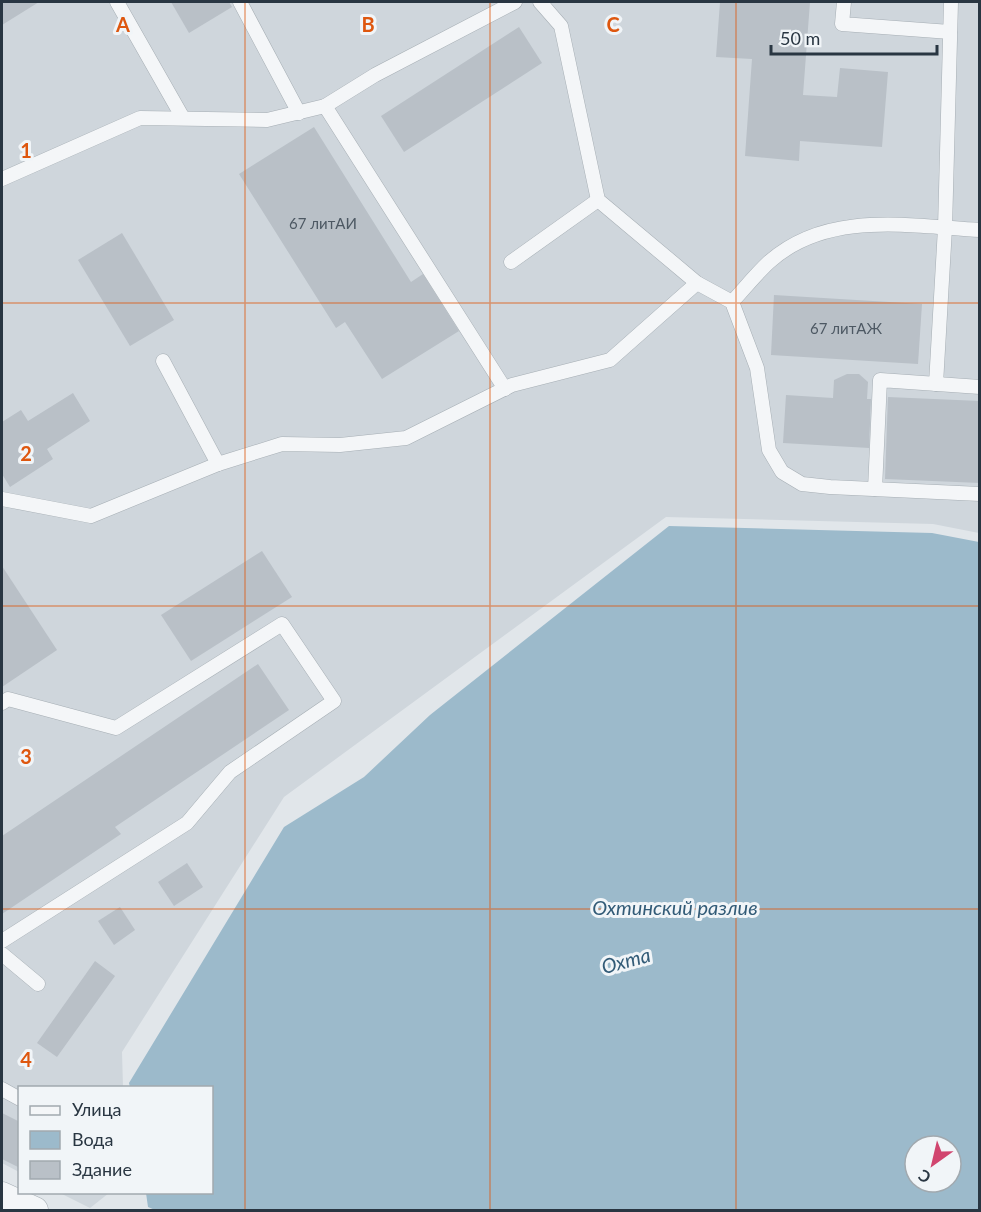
<svg xmlns="http://www.w3.org/2000/svg" width="981" height="1212" viewBox="0 0 981 1212" font-family="Lato,sans-serif">
  <rect width="100%" height="100%" fill="#e1e6ea"/>
  <g fill="#cfd6dc">
    <path d="M2,2h978l-1,531 -46,-9 -267,-7 -382,280 -162,255 1,35 -103,1 -1,84 -17,-9z"/>
    <path d="M60,1193h49l-19,15z"/>
  </g>
  <path fill="#9cbacb" fill-rule="evenodd" d="M669,526l263,7 47,9v668h-824l-7,-3 -2,-14 66,-1v-104l-82,-1 -1,-4 155,-256 80,-50 66,-62zM915,1146h36v36h-36z"/>
  <g fill="#b9c0c7">
    <path d="M2,2h37l-37,23z"/>
    <path d="M171,2h58l3,5 -43,26z"/>
    <path d="M720,2h90l-7,93 34,2 3,-29 48,4 -6,75 -82,-6 -1,20 -54,-5 7,-97 -36,-2z"/>
    <path d="M519,27l23,36 -138,89 -23,-36z"/>
    <path d="M314,127l97,155 12,-8 36,57 -77,48 -37,-57 -9,6 -97,-154z"/>
    <path d="M122,233l52,87 -44,26 -52,-86z"/>
    <path d="M774,295l148,9 -4,60 -147,-9z"/>
    <path d="M847,374h12l9,8 -1,17h4l-2,49 -86,-5 3,-48 47,3 1,-18z"/>
    <path d="M73,393l17,28 -43,28 6,10 -43,28 -8,-13v-52l19,-12 7,11z"/>
    <path d="M888,397l92,4v82l-95,-4z"/>
    <path d="M262,551l30,46 -101,64 -30,-46z"/>
    <path d="M2,566l55,84 -55,37z"/>
    <path d="M258,664l31,46 -174,117 6,7 -119,80v-78z"/>
    <path d="M187,863l16,24 -29,19 -16,-24z"/>
    <path d="M120,907l15,23 -21,15 -16,-24z"/>
    <path d="M95,961l20,15 -58,81 -20,-14z"/>
    <path d="M2,1113l18,9v46l-18,-9z"/>
  </g>
  <g fill="none" stroke-linecap="round" stroke-linejoin="round">
    <g stroke="#a6aeb4" stroke-width="15">
      <g id="lane">
        <path d="M117,2l66,116"/>
        <path d="M240,2l59,111"/>
        <path d="M540,2l21,24 37,174 99,83 35,19 25,66 12,82 13,22 20,12 28,3 150,7"/>
        <path d="M844,2l-2,22 108,8"/>
        <path d="M325,106l180,283"/>
        <path d="M2,179l138,-61 127,2 58,-14 50,-31 140,-73"/>
        <path d="M511,262l87,-62"/>
        <path d="M732,302c12,-13 24,-28 37,-40 58,-52 140,-36 211,-32"/>
        <path d="M163,361l55,103"/>
        <path d="M936,384l9,-156 6,-226"/>
        <path d="M875,489l5,-109 100,7"/>
        <path d="M2,499l89,17 127,-52 64,-20 58,1 66,-7 106,-53 98,-25 87,-77"/>
        <path d="M2,703l6,-4 108,29 166,-104 52,77 -104,71 -43,51 -185,118"/>
        <path d="M2,954l36,30"/>
        <path d="M2,1089l18,10"/>
      </g>
    </g>
    <g stroke="#a6aeb4" stroke-width="27">
      <path id="street" d="M2,1195l33,15"/>
    </g>
    <use href="#lane" stroke="#f4f6f8" stroke-width="14"/>
    <use href="#street" stroke="#f4f6f8" stroke-width="26"/>
  </g>
  <path fill="none" stroke="#de570f" stroke-width="1.5" stroke-opacity="0.55" d="M245,2v1208M490,2v1208M736,2v1208M2,303h978M2,606h978M2,909h978"/>
  <g text-anchor="middle" stroke-width="6" stroke-linejoin="round" paint-order="stroke">
    <g font-size="15" fill="#4d5863">
      <text x="323" y="229">67 литАИ</text>
      <text x="846" y="334">67 литАЖ</text>
    </g>
    <g font-size="20" font-style="italic" fill="#325b77" stroke="#f1f5f8">
      <text x="675" y="915">Охтинский разлив</text>
      <text transform="translate(626 961) rotate(-15)" y="7">Охта</text>
    </g>
  </g>
  <g font-size="20" text-anchor="middle" font-weight="bold" fill="#de570f" stroke="#f1f5f8" stroke-width="6" stroke-linejoin="round" paint-order="stroke">
    <text x="123" y="32">A</text>
    <text x="368" y="32">B</text>
    <text x="613" y="32">C</text>
    <text x="26" y="158">1</text>
    <text x="26" y="461">2</text>
    <text x="26" y="764">3</text>
    <text x="26" y="1067">4</text>
  </g>
  <rect width="981" height="1212" fill="none" stroke="#293642" stroke-width="6"/>
  <rect x="18" y="1086" width="195" height="108" fill="#f1f5f8" stroke="#a1a9af" stroke-width="1.5"/>
  <rect x="30" y="1106" width="30" height="9" fill="#f4f6f8" stroke="#a1a9af" stroke-width="1.5"/>
  <text x="72" y="1116" font-size="18" fill="#293642">Улица</text>
  <rect x="30" y="1131" width="30" height="18" fill="#9cbacb" stroke="#a1a9af" stroke-width="1.5"/>
  <text x="72" y="1146" font-size="18" fill="#293642">Вода</text>
  <rect x="30" y="1161" width="30" height="18" fill="#b9c0c7" stroke="#a1a9af" stroke-width="1.5"/>
  <text x="72" y="1176" font-size="18" fill="#293642">Здание</text>
  <g transform="translate(933 1164) rotate(214)"><circle r="28" fill="#f1f5f8" stroke="#a1a9af" stroke-width="1.5"/>
  <path d="M0-4.5L10 22L0 15L-10 22Z" fill="#d1456f"/>
  <text y="-9" font-size="16" font-weight="bold" text-anchor="middle" fill="#293642">С</text>
  </g>
  <path d="M771 45v9h166v-9" fill="none" stroke="#293642" stroke-width="3"/>
  <text x="780" y="45" font-size="18" fill="#293642" stroke="#f1f5f8" stroke-width="4.5" paint-order="stroke">50 m</text>
</svg>
